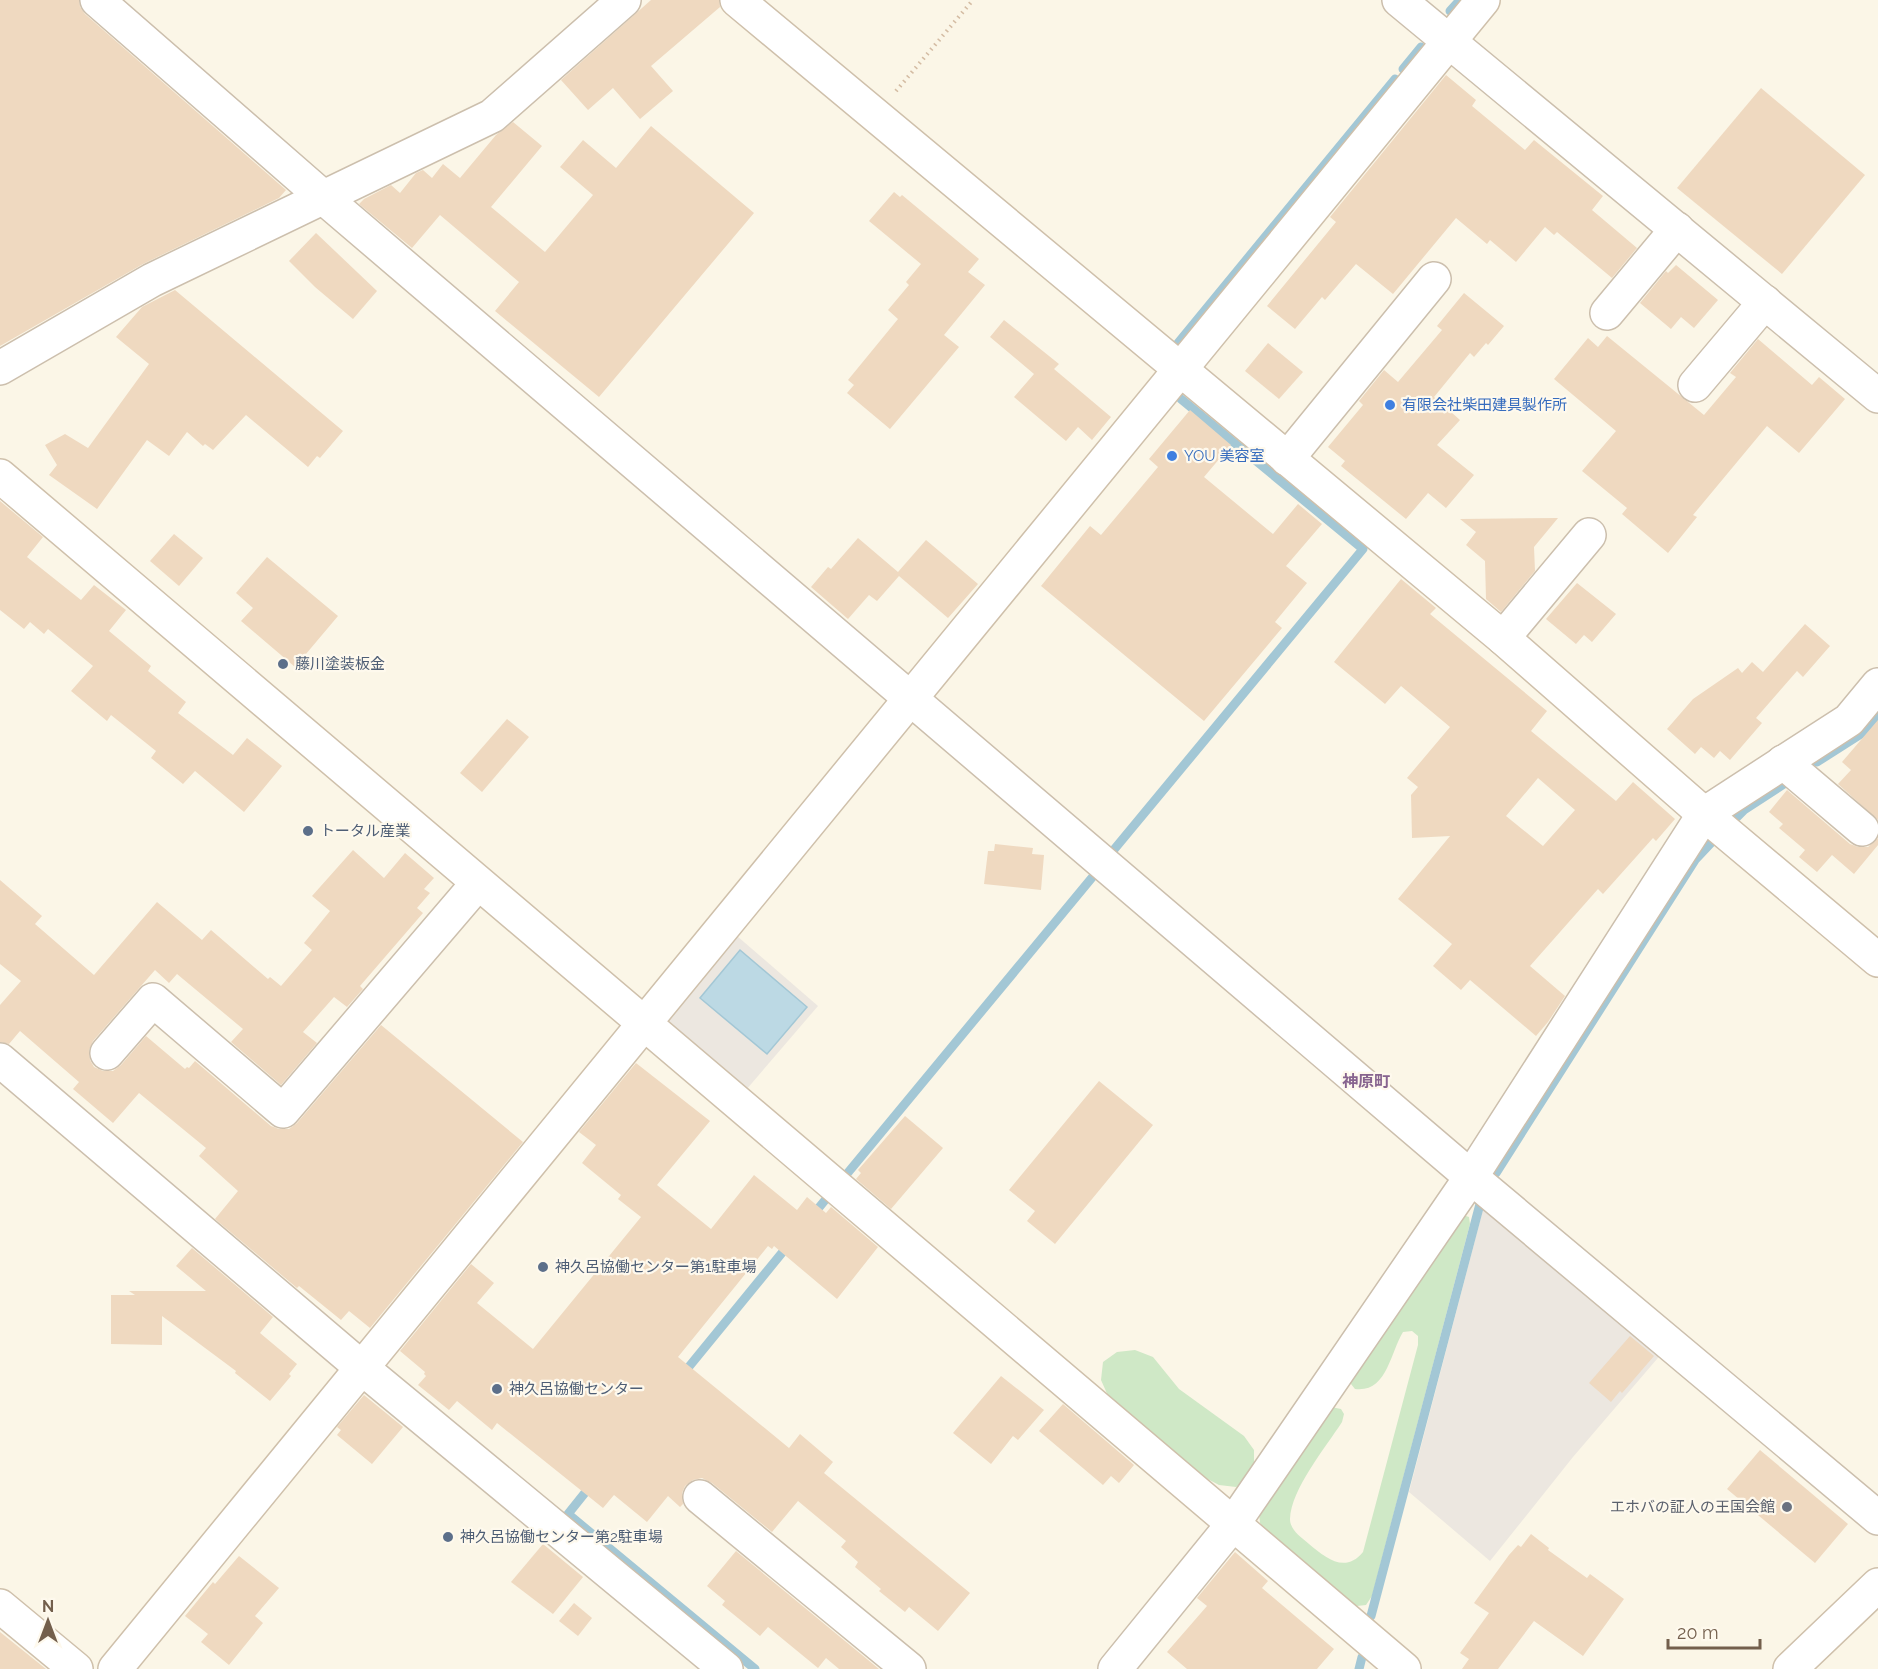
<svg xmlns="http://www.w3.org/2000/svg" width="1878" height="1669" viewBox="0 0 1878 1669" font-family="Raleway,'Noto Sans JP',sans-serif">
  <rect width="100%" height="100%" fill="#fbf6e7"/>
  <g fill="#ece7e0">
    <path d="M737,936l81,70 -72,84 -76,-65 -1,-6z"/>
    <path d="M1484,1206l179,146 -90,105 -83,104 -81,-69z"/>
  </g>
  <g fill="#cfe8c6">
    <path d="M1463,1215l6,2 1,7 -98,372 -6,9 -9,1 -8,-5 -83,-70 -6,-8 -1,-10 72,-106 10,2 3,5 -2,8c-16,25 -51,67 -52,97 0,11 11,18 19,25 17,14 36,30 54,8l55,-207v-9l-6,-5 -9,1c-13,21 -16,61 -48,57l-4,-5v-8z"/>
    <path d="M1135,1350l18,7 26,32 65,47 10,14v14l-5,17 -13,6 -17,-2 -19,-10 -91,-77 -8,-18 2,-18 14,-10z"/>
  </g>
  <path fill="#bcd9e4" stroke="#a3c7d5" stroke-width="1.5" d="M740,950l67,57 -40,47 -67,-56z"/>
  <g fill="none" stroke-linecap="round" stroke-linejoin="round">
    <g stroke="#a3c7d5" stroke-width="9">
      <path d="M1450,11l10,-11"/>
      <path d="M1403,69l18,-22"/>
      <path d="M1178,343l217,-264"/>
      <path d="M1817,762l44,-28 17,-20"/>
      <path d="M1737,817l7,-7 46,-30"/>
      <path d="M1112,852l251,-303 -182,-150"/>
      <path d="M1496,1173l199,-313 16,-17"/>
      <path d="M846,1175l249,-301"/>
      <path d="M812,1216l14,-17"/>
      <path d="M683,1374l107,-131"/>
      <path d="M592,1484l-24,30 187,155"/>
      <path d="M1371,1616l109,-412"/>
      <path d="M1359,1669l3,-12"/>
    </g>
  </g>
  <g fill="#efd9c0" fill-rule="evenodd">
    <path d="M0,0h79l1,7 5,7 201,176 -7,8 -136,66 -143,82z"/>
    <path d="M651,0h68l1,7 -69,59 22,25 -33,28 -27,-31 -25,22 -27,-30z"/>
    <path d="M1446,75l30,25 -4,6 53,44 9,-10 69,56 -11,14 45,38 -25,30 -55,-46 -3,3 -9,-8 -29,35 -26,-22 -3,4 -31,-26 -63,76 -37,-30 -31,36 -3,-3 -27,32 -28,-23 69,-84 -6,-5z"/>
    <path d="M1761,88l104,87 -83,99 -105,-86z"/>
    <path d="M513,122l29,24 -51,61 54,45 48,-57 -33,-28 23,-27 33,28 35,-42 103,87 -155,184 -104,-86 24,-29 -79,-67 -28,33 -53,-44 5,-5 27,-14 9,8 16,-20 7,-3 9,8 11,-14 17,14 36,-43z"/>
    <path d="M894,192l6,5 2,-2 77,64 -11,13 17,13 -41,50 15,12 -69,82 -43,-36 7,-8 -6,-5 50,-61 -10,-9 21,-25 -3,-3 15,-18 -52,-43z"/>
    <path d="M316,233l61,58 -24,28 -38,-32 -26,-26z"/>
    <path d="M1676,265l42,35 -24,28 -13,-11 -10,12 -31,-26 26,-32 2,2z"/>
    <path d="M175,290l168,141 -23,27 -3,-2 -9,11 -62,-52 -33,35 -8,-6 -2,2 -16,-14 -18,24 -22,-16 -50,69 -48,-34 8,-10 -12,-20 20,-11 23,14 61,-84 -33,-27 26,-30z"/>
    <path d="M1464,293l40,33 -16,19 -2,-2 -12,14 -4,-4 -36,44 26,23 -23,25 37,30 -28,33 -18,-15 -22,26 -65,-53 4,-5 -17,-14 35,-42 -4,-4 25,-31 14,12 44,-52 -5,-4z"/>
    <path d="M1004,320l55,44 -5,5 57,48 -19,23 -14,-13 -12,14 -52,-44 20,-23 -44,-37z"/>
    <path d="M1607,336l97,79 32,-38 -6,-4 28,-34 54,46 7,-8 26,22 -46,54 -32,-27 -74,89 4,2 -29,36 -46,-39 5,-6 -45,-37 34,-40 -62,-52 34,-41 10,9z"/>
    <path d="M1268,343l35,29 -24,27 -34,-28z"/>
    <path d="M1190,410l41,35 -27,32 69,57 25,-30 24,20 -36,42 21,17 -32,39 7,6 -78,93 -163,-135 49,-60 11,9 57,-68 -9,-8z"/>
    <path d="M0,501l43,36 -16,20 54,43 13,-15 32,25 -17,21 42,35 -3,5 38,31 -8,11 55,42 14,-17 35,28 -38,46 -49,-41 -12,13 -32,-26 5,-7 -45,-36 -4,6 -36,-30 22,-25 -45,-37 -4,5 -14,-12 -6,7 -24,-19z"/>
    <path d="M1558,518l-24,29 1,24 -34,41 -15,-13 -1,-38 -19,-16 10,-13 -16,-13z"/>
    <path d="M174,534l29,24 -24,28 -29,-25z"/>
    <path d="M858,538l40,34 28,-32 52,44 -30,34 -49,-42 -22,25 -8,-6 -21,24 -37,-32 17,-20 3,2z"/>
    <path d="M267,557l71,59 -43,51 -54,-46 12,-13 -17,-15z"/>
    <path d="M1401,579l35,29 -6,6 117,97 -16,20 85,70 17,-19 42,37 -19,22 -3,-3 -50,56 -5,-5 -68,77 35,30 -17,26 -12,14 -66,-56 -9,10 -28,-24 19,-22 -54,-45 52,-63 -38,2 -1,-43 7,-8 -11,-9 43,-51 -49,-41 -16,18 -51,-42zM1538,778l37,32 -32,36 -37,-30z"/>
    <path d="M1577,583l39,31 -24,28 -8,-7 -8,9 -30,-25z"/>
    <path d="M1805,624l25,22 -27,31 -6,-6 -41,47 6,5 -32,37 -10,-9 -6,7 -13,-11 -6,7 -28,-25 26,-30 45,-31 4,5 10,-11 11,10z"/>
    <path d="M507,719l22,18 -47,55 -22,-19z"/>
    <path d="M1878,720v100l-40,-36 13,-14 -9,-8z"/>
    <path d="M1787,790l63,54 8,3h10l10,-9v7l-24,29 -22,-19 -15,17 -18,-15 6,-7 -26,-22 4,-4 -14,-12z"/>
    <path d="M995,844l38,4 -1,6 12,1 -3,35 -57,-6 4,-33h6z"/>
    <path d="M353,850l31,28 21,-25 29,25 -10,11 6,4 -13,15 6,5 -63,73 3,3 -16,18 -13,-10 -31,35 14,11 -36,42 -50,-43 12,-13 -66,-55 -8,9 -14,-13 -62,71 -4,9 1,10 4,7 9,4h10l8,-6 25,-29 39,33 2,-2 2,1 6,-7 76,65 8,3h10l8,-6 84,-98 142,117 -153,186 -21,-17 -8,9 -42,-34 -2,2 -82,-69 23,-28 -39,-35 7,-8 -67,-55 -26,30 -40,-34 6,-7 -59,-51 -11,13 -9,-2v-37l21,-24 -21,-17v-84l42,36 -7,8 59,51 63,-73 45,38 9,-10 57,49 2,-2 11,9 31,-36 -8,-7 26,-32 -18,-15z"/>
    <path d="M636,1063l74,58 -53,64 54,44 43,-54 43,35 10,-13 19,16 5,-6 47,40 -41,52 -63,-53 -2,3 -4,-3 -90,111 111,91 11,-14 33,28 -9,11 146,120 -32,38 -29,-24 -4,5 -26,-21 2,-2 -26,-22 3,-5 -17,-15 5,-6 -48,-40 -26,31 -60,-49 -10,-5 -9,2 -8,6 -3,7 1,11 -3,3 -12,-11 -21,26 -33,-27 -11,13 -106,-85 -5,7 -35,-29 -8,9 -31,-25 8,-9 -2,-2 1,-2 -25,-21 71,-87 23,19 -17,20 56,46 108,-132 -23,-18 3,-4 -39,-32 14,-18 -17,-13z"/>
    <path d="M1099,1081l54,44 -98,119 -28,-23 8,-10 -26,-21z"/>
    <path d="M905,1116l38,32 -52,61 -35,-30 5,-6 -3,-3z"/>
    <path d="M192,1248l81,69 -13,16 37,31 -8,10 2,2 -21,25 -35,-28 1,-2 -74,-55v29l-51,-1v-49h24l-6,-4h77l-30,-25z"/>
    <path d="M1630,1336l24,20 -32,37 -2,-2 -9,11 -22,-19z"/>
    <path d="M1001,1376l43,34 -26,30 -5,-4 -22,28 -38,-31z"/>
    <path d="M364,1395l39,32 -31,37 -35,-29 4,-5 -4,-3z"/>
    <path d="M1063,1404l71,61 -15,18 -8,-7 -8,9 -64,-54z"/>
    <path d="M1760,1450l88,74 -33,39 -88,-74z"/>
    <path d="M1531,1534l18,14 -1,2 39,28 3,-4 34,25 -41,57 -49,-35 -36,48h-36l7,-10 -9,-6 29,-40 -15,-10 35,-48 9,-10 3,2z"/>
    <path d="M543,1544l40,33 -30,37 -42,-32z"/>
    <path d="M736,1551l143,118h-40l-13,-11 -8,10 -50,-41 -8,9 -38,-31 3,-4 -18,-15z"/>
    <path d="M1235,1552l33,29 -6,7 72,61 -17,20h-130l-20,-17 40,-46 -10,-8z"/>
    <path d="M239,1556l40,32 -24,28 8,7 -34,42 -28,-23 7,-8 -23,-18 28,-34 2,2z"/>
    <path d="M574,1603l18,15 -14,18 -19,-15z"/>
    <path d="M0,1632l46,37h-46z"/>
  </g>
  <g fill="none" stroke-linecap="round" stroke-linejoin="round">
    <g stroke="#ccbfad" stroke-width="36">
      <g id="street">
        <path d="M97,0l227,198 1147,979 407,341"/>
        <path d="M1399,0l479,396"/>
        <path d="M1607,313l70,-84"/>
        <path d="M0,368l152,-88 340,-164 132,-116"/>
        <path d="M1695,385l70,-83"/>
        <path d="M1287,459l147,-180"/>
        <path d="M1503,638l86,-103"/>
        <path d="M1783,762l79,67"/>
        <path d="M107,1053l46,-53 130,111 195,-228"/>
        <path d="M0,1060l362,308 364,301"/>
        <path d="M700,1497l209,172"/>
        <path d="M1115,1669l118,-145 238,-347 233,-363 145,-94 29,-35"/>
      </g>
    </g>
    <g stroke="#cfc0ab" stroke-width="36">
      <g id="secondary">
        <path d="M737,0l766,638 201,176 174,146"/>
        <path d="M0,476l1404,1193"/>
        <path d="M0,1606l76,63"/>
        <path d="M115,1669l1368,-1669"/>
        <path d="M1790,1669l88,-84"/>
      </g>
    </g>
    <path stroke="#d4bca3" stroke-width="4" stroke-dasharray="1.5 4.5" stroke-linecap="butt" d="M896,91l77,-91"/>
    <use href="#street" stroke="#fff" stroke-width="33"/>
    <use href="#secondary" stroke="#fff" stroke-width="33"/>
  </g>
  <g fill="#3f7fe0" stroke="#fef9ed" stroke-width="2">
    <circle cx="1390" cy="405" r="6"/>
    <circle cx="1172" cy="456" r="6"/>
  </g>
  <g fill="#5c6f8a" stroke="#fef9ed" stroke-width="2">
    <circle cx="283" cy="664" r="6"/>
    <circle cx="308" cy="831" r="6"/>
    <circle cx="543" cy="1267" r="6"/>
    <circle cx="497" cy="1389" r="6"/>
    <circle cx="448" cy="1537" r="6"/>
  </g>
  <circle fill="#6b7280" stroke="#fef9ed" stroke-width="2" cx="1787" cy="1507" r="6"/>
  <g text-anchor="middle" stroke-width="4.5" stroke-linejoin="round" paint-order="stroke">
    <g font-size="15" fill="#366cbe" stroke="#fef9ed" text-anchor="start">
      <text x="1402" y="410">有限会社柴田建具製作所</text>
      <text x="1184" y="461">YOU 美容室</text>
    </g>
    <g font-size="15" fill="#4e5e75" stroke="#fef9ed" text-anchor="start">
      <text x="295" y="669">藤川塗装板金</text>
      <text x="320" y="836">トータル産業</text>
      <text x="555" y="1272">神久呂協働センター第1駐車場</text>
      <text x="509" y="1394">神久呂協働センター</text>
      <text x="460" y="1542">神久呂協働センター第2駐車場</text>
    </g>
    <g font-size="15" fill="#5b616d" stroke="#fef9ed" text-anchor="end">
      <text x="1775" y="1512">エホバの証人の王国会館</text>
    </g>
    <g font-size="16" font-weight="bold" fill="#87648f" stroke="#fef9ed">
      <text x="1366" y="1087">神原町</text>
    </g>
  </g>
  <g transform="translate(48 1621)" stroke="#fef9ed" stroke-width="4.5" paint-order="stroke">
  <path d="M0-4.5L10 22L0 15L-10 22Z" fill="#735f4c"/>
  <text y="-9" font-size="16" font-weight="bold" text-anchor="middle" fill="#735f4c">N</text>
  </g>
  <path d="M1668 1639v9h92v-9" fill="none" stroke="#735f4c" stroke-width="3"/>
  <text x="1677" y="1639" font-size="18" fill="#735f4c" stroke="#fef9ed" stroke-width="4.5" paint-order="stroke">20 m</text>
</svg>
